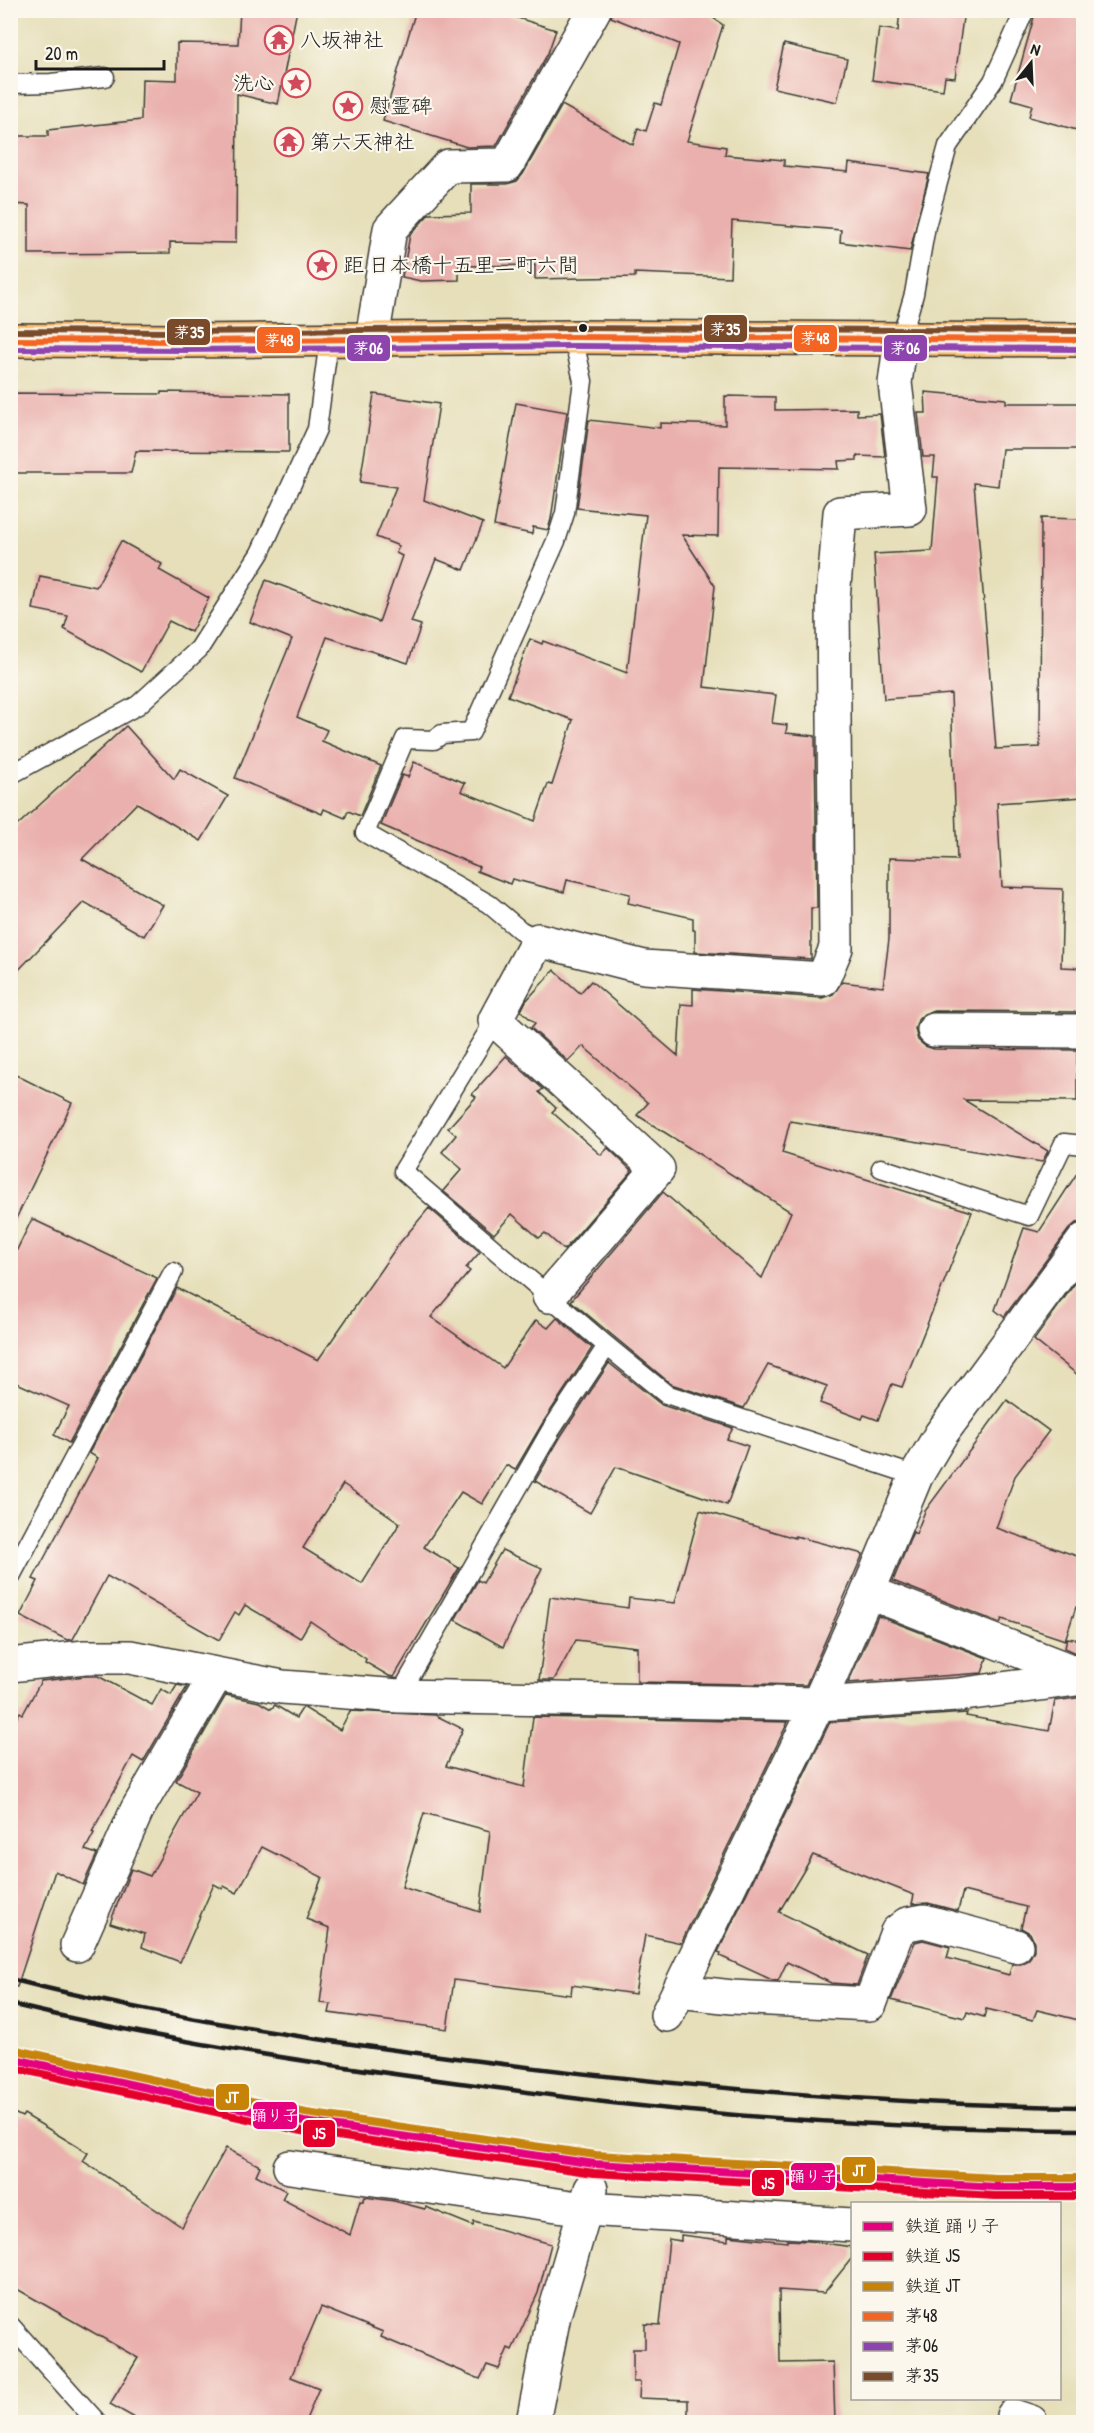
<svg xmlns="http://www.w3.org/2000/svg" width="1094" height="2433" viewBox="0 0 1094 2433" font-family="'Patrick Hand','Klee One',sans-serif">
  <rect width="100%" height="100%" fill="#fbf7ec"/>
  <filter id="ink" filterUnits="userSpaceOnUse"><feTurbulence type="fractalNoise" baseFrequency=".0167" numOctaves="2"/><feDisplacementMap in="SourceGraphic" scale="12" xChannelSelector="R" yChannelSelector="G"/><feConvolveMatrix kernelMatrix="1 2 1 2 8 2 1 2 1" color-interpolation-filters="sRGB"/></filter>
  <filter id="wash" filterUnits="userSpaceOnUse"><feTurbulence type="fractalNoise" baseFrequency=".008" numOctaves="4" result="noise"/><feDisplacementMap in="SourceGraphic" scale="24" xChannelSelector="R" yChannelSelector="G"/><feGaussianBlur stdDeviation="1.35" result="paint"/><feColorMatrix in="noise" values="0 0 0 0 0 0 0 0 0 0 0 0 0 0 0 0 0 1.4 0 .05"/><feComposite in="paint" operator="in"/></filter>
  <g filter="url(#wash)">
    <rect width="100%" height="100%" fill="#e6dfba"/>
    <g id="blocks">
      <g fill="#eab0ad" fill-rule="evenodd">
        <path d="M240,10h57l-19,94 -41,-10 -1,149 -66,-1v11l-141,1v-49l-18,-1v-68h37v-6l93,-10 1,-41 35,1v-37l61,1z"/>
        <path d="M416,10h76l64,20 -8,23 -52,93 -29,1 -84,-26z"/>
        <path d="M613,10h89l21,15 -36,116 39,6 -1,8 59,5v6l64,6 1,-9 80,11 -19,77 -70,-9 1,-12 -109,-9 -2,56 -95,-4v4l-100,2v-14l-76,1v14l-38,1 -19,-4 8,-42 19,-21 42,-1v-29h36l10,-3 6,-7 39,-69 71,40 5,-17 8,3 9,-28 6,2 18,-61 -68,-27z"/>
        <path d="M900,10h64l-9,68 -10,-1 -2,13 -71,-10 7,-52 19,3z"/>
        <path d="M1036,10h47v96l-6,24 -48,-13 3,-12 -21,-6z"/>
        <path d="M784,44l63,15 -10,43 -63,-14z"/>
        <path d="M161,392l128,2v58l-153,-1 -5,22h-121v-80l151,1z"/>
        <path d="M925,392l81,7v4h77v46h-81l-4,37 -24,-3 22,266 44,-2 1,-229 42,1v278l-86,6 5,84 61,2 -2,78 22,1v44l-149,-1 -10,3 -6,6 -3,9 3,11 7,6 9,3 143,1v51l-113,-1 84,51 -6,11 -252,-41 -8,32 190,59 -70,175 -10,-3 -14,36 -14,-5 -2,4 -42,-16 7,-17 -59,-21 -24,43 -73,-24 -100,-83 92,-109 99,86 29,-66 -154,-97 11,-12 -65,-57 -15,15 -37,-33 4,-5 -14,-12 5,-10 28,-31 26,23 11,-12 87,75 3,-52 12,1v-16l129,9 11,-4 9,-12 41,5 6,-48v-81l68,2 -6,-166 -67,5 -10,-145 58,-3 6,-74h-5l2,-20h-12l-5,-44h8z"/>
        <path d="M374,394l65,10 -15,96 59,23 -19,47 -28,-11 -25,63 10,3 -13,38 -81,-26 -30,80 30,13 -5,11 59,25 -21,50 -12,-5 -3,7 -21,-9 -2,5 -87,-36 57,-139 -42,-17 16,-42 113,42 23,-66 -6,-3 3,-7 -23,-9 20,-50 -36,-5z"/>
        <path d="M725,396l50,1v13l82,-1v6l23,-1 5,43 -28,-1v4l-19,1 1,8 -120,-2 -1,69 -36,-1 33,51 -11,101 72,8 -4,28 15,2 -1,8 29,3 2,172h-6v51l-116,-7v-22h-2v-12l-65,-15 2,-9 -63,-14 -3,12 -52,-13 -2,5 -33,-13 2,-4 -98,-42 21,-50 6,2 6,-15 51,21 -4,8 74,30 13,-37 4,1 21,-65 -65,-24 22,-57 12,5 1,-3 84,32 19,-158 -69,-7 12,-88 71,8v-5l65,2z"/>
        <path d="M516,403l51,9 -16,107 -3,11 -15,-3 -1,7 -38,-8z"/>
        <path d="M121,541l41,23 -3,6 50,28 -18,34 -22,-11 -28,51 -77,-43 4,-13 -35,-7 7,-33 56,11z"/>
        <path d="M126,726l48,53 6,-10 48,27 -27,45 -64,-38 -55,56 81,46 -19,31 -60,-34 -74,77v-147z"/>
        <path d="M506,1056l37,33 -4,3 17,16 -4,4 49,43 7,-7 24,23 -68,79 -19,-17 -6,5 -27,-24 -18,20 -51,-43 19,-22 -20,-17 14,-17 -8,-7 28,-31 -4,-3z"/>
        <path d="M10,1072l62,31 -62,128z"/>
        <path d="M1083,1164v58l-7,1 -7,6 -65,88 -9,-7 29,-82 15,4z"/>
        <path d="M429,1208l51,44 -14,16 4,3 -39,46 72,51 33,-48 12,8 9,-10 35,30 -50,76 -27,46 -9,-5 -24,39 -21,-12 -37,55 35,21 -65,109 -5,-1 -24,-14 1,-3 -56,-38 -10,17 -55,-33 -6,10 -4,-3 -16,28 -112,-64 -34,63 -6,1 -47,-24 18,-35 -5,-2 65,-121 -9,-5 88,-165 141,72 80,-115zM343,1484l57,39 -38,61 -59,-36z"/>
        <path d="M32,1219l125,59 -88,165 -15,-8 15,-29 -59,-26v-116z"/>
        <path d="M1083,1272v107l-49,-39z"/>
        <path d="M609,1363l53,42 71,23 -6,11 21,7 -21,59 -111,-38 -26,46 -55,-32 26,-45z"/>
        <path d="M1007,1400l42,31 -34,45 -19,52 87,30v51l-7,-2 -11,33 -63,-21 -2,4 -107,-42 20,-49 3,2 9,-23z"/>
        <path d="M700,1510l95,28v-2l68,18 -57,131 -169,-3v-35l-61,-7 -22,40h-15l11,-83 78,11 1,-10 46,5z"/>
        <path d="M502,1550l40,18 -39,79 -48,-27 23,-40 5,3z"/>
        <path d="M878,1616l109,42 -5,15 -134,10z"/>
        <path d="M1067,1638l16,2v16l-18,-8z"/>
        <path d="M86,1676h12l54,29 9,-16 10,6 6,-10 10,2 -44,75 -10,-6 -41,76 2,1 -9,17 12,4 -14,31 -28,-14 -38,116 -7,-1v-256l10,-18 3,2 18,-33z"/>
        <path d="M226,1695l33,7 12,7 4,-4 21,13 7,-11 37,23 10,-19 85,4 28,14 -17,37 78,21 9,-70 255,5 -107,221 -36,-8 -10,59 -63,-9 -1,10 -117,-15 -7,49 -118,-16 2,-9 -11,-1 10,-75 -24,-9 16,-42 -60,-30 -25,46 -13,-7 -1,3 -9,-5 -34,78 -38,-15 3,-13 -35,-11 21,-54 19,7 47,-84 -21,-11zM424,1813l66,18 -10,81 -78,-25z"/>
        <path d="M1083,1697v324l-46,-11 -4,10 -47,-11 -2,8 -17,-5 -2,6 -74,-18 24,-58 8,-2 27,7 -3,11 62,17 3,-11h9l8,-4 5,-10v-8l-4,-9 -9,-5 5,-21 -63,-16 -5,20 -30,-8 -16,1 2,-9 -101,-40 -34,57 89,43 -11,30 -26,-2 -44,-21 -9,19 -6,-1 -52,-24 1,-3 -3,-1 112,-230 137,-9 -1,3 83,15 6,-30z"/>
        <path d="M10,2111l12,6 2,-3 64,39 -5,8 99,66 44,-79 34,18 -4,9 30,16 -4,8 68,36 10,-34 3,1 2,-5 29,4 31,8 1,-2 47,19 1,-4 77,22 -13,49 -26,57 -4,-2 -9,21 -12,-4 -7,14 -99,-42 2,-5 -62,-25 -30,70 28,11 -14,34h-163l-32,-18 28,-46 -128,-73z"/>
        <path d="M681,2235l47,6v-5l59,6v-2l22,1 43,6v11l-28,35 -45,-3 1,73 53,-1 2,60h-147v-22l-49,-2 1,-16h-7v-33h12v-25l15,1 9,-86 12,2z"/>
      </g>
    </g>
  </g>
  <g filter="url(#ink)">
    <use href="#blocks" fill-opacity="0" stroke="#3a3934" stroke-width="1.5"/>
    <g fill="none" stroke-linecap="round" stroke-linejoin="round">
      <g stroke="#3a3934" stroke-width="21">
        <g id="lane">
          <path d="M10,84l41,-1 54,-6"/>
          <path d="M901,338l13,-44 12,-68 22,-80 45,-65 32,-71"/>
          <path d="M10,775l128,-70 61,-56 61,-96 57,-124 12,-89"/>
          <path d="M538,940l-18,-10 -31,-26 -124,-71 40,-94 29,1 8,-6 29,-2 85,-191 9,-28 18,-132 -10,-44"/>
          <path d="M495,1020l-92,151 204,175 59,48 250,82"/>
          <path d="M881,1168l148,48 35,-73 20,2"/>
          <path d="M10,1578l163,-306"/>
          <path d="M399,1696l152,-266 56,-84"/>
          <path d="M10,2325l87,97"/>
        </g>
      </g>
      <g stroke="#3a3934" stroke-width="36">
        <g id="street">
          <path d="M372,339l18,-110 58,-63 59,-1 87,-155"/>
          <path d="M934,1030l150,1"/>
          <path d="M549,1296l109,-127 -163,-149 43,-80 106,27 179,12 13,-31 -3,-349 7,-86 70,-4 -15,-126 6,-45"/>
          <path d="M868,1592l216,84"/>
          <path d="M10,1665l75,-8h45l152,30 117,9 419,8 139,-9 127,-17"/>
          <path d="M77,1945l60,-135 79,-135"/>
          <path d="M679,1991l53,6 138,7 27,-72 10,-8 17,-3 92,25"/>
          <path d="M667,2015l151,-311 50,-112 48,-116 25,-42 143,-194"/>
          <path d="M290,2167l295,42 267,16"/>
          <path d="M1013,2416l18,6"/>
          <path d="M533,2422l21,-107 37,-126"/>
        </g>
      </g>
      <g stroke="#3a3934" stroke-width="36">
        <path id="highway" d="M10,340l173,1 390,-4 511,3"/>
      </g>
      <use href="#lane" stroke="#fff" stroke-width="18"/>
      <use href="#street" stroke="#fff" stroke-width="33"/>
      <use href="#highway" stroke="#fcbd6f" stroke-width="33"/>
      <g stroke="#1c1c1c" stroke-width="4.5">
        <path d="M10,1979c157,40 317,63 477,83 198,25 397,43 597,45"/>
        <path d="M10,2004c148,36 300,59 450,79 54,7 108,15 162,21 153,17 308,25 462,26"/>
      </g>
      <g stroke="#fbf7ec" stroke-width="10">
        <path id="bus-1" d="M10,340l173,1 390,-4 511,3"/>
      </g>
      <g stroke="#fbf7ec" stroke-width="10">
        <path id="bus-2" d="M10,349l173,1 390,-4 511,3"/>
      </g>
      <g stroke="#fbf7ec" stroke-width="10">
        <path id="bus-3" d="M10,331l173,1 390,-4 511,3"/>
      </g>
      <use href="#bus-1" stroke="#f26522" stroke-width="6"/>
      <use href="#bus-2" stroke="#8e44ad" stroke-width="6"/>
      <use href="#bus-3" stroke="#7a4b2a" stroke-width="6"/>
      <g stroke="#fbf7ec" stroke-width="12">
        <path id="rail-1" d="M10,2058l294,64 291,42 401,23h88"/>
      </g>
      <g stroke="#fbf7ec" stroke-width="12">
        <path id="rail-2" d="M10,2067l292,64 292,42 401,23h89"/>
      </g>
      <g stroke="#fbf7ec" stroke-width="12">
        <path id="rail-3" d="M12,2049l294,64 290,42 400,23h88"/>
      </g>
      <use href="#rail-1" stroke="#e5007d" stroke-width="8"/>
      <use href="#rail-2" stroke="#e4002b" stroke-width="8"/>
      <use href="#rail-3" stroke="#c68307" stroke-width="8"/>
    </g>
  </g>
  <defs>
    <g id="temple-ring" transform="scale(1.5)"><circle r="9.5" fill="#fbf7ec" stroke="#d1495b" stroke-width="1.5"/><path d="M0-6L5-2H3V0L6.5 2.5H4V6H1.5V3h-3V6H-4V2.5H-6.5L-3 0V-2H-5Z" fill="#d1495b"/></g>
    <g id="sight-ring" transform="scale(1.5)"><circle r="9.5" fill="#fbf7ec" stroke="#d1495b" stroke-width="1.5"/><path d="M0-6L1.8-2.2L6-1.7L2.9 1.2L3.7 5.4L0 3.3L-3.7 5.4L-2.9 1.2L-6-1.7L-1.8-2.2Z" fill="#d1495b"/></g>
  </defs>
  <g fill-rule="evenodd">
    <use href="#temple-ring" x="279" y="40"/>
    <use href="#sight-ring" x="296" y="83"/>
    <use href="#sight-ring" x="348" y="106"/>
    <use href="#temple-ring" x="289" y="142"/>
    <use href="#sight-ring" x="322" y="265"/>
  </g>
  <circle fill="#1c1c1c" stroke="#fbf7ec" stroke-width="2" cx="583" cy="328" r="5"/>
  <g text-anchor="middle" stroke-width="4.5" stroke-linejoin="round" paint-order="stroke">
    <g font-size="21" fill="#1c1c1c" stroke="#fbf7ec" text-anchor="start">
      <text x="300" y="47">八坂神社</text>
      <text x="275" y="90" text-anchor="end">洗心</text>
      <text x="369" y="113">慰霊碑</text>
      <text x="310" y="149">第六天神社</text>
      <text x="343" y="272">距 日本橋十五里二町六間</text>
    </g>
  </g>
  <g stroke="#fbf7ec" stroke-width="2">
    <rect x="703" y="314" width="45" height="29" rx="6" fill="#7a4b2a"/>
    <rect x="166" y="318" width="45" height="28" rx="6" fill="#7a4b2a"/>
    <rect x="793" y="324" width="45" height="29" rx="6" fill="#f26522"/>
    <rect x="256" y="326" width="45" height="28" rx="6" fill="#f26522"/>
    <rect x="883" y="334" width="45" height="28" rx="6" fill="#8e44ad"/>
    <rect x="346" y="334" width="45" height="28" rx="6" fill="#8e44ad"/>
    <rect x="215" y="2083" width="35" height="28" rx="6" fill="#c68307"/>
    <rect x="252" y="2101" width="46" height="29" rx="6" fill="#e5007d"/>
    <rect x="302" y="2119" width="34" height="29" rx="6" fill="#e4002b"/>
    <rect x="841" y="2156" width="35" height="28" rx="6" fill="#c68307"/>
    <rect x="790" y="2162" width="46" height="29" rx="6" fill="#e5007d"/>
    <rect x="751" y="2169" width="34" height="28" rx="6" fill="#e4002b"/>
  </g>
  <g font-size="16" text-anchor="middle" font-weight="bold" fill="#fff">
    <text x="725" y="335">茅35</text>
    <text x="189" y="338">茅35</text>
    <text x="815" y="344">茅48</text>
    <text x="279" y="346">茅48</text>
    <text x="905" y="354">茅06</text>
    <text x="368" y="354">茅06</text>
    <text x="232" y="2103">JT</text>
    <text x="275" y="2121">踊り子</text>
    <text x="319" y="2139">JS</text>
    <text x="859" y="2176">JT</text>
    <text x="813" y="2182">踊り子</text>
    <text x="768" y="2189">JS</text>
  </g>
  <rect width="1094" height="2433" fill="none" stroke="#fbf7ec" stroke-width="36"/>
  <rect x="851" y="2202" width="210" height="198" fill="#fbf7ec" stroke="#a29f99" stroke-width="1.5"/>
  <rect x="863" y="2222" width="30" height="9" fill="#e5007d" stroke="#a29f99" stroke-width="1.5"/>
  <text x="905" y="2232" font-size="18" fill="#1c1c1c">鉄道 踊り子</text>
  <rect x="863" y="2252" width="30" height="9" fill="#e4002b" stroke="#a29f99" stroke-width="1.5"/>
  <text x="905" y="2262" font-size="18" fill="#1c1c1c">鉄道 JS</text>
  <rect x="863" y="2282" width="30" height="9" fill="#c68307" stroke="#a29f99" stroke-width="1.5"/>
  <text x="905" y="2292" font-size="18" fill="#1c1c1c">鉄道 JT</text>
  <rect x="863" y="2312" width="30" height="9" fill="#f26522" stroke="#a29f99" stroke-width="1.5"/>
  <text x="905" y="2322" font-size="18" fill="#1c1c1c">茅48</text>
  <rect x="863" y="2342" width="30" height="9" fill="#8e44ad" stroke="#a29f99" stroke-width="1.5"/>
  <text x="905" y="2352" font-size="18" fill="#1c1c1c">茅06</text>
  <rect x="863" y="2372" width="30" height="9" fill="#7a4b2a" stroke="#a29f99" stroke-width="1.5"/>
  <text x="905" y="2382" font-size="18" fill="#1c1c1c">茅35</text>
  <g transform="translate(1031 63) rotate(18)" stroke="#fbf7ec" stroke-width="4.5" paint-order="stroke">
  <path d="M0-4.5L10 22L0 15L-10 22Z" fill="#1c1c1c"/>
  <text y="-9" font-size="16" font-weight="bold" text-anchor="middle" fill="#1c1c1c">N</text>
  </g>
  <path d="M36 60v9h128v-9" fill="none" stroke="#1c1c1c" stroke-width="3"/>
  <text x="45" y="60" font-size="18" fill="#1c1c1c" stroke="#fbf7ec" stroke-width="4.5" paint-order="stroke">20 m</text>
</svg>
